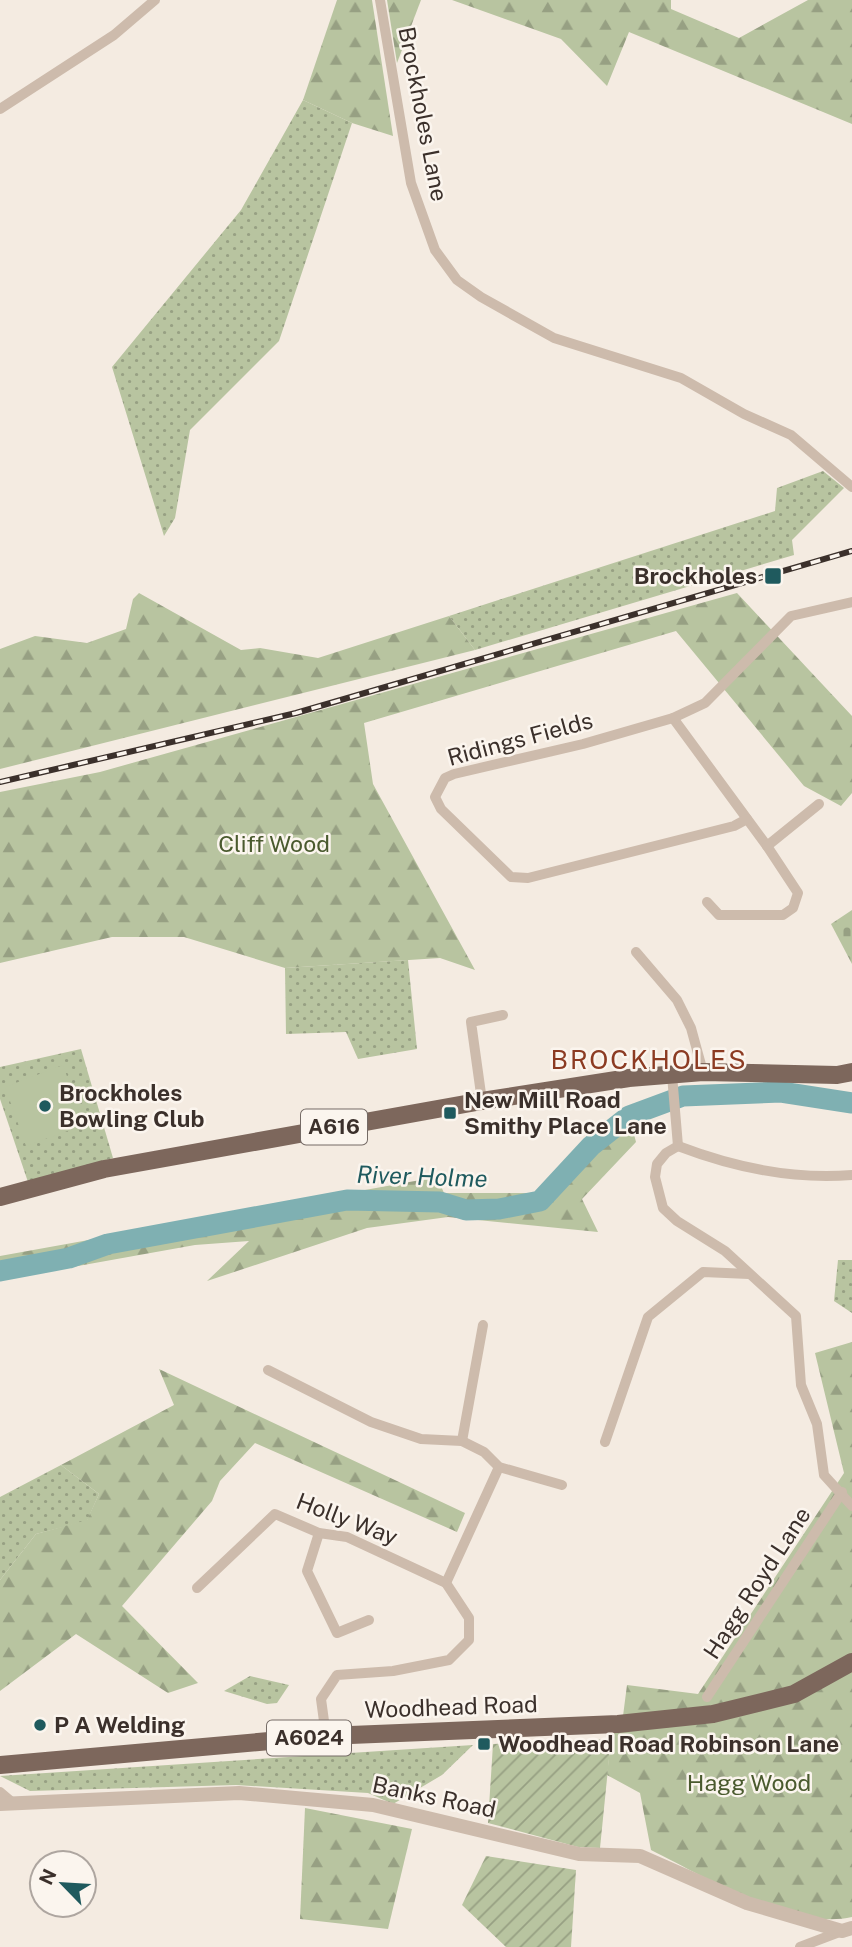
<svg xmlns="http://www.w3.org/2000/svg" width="852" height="1947" viewBox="0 0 852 1947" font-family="'Public Sans',sans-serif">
  <defs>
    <pattern id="grass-dots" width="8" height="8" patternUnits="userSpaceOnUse" patternTransform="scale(1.75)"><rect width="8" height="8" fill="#b8c4a0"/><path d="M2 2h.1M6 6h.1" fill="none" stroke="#97a083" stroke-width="1.8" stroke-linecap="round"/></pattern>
    <pattern id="forest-firs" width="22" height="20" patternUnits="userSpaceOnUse" patternTransform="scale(1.75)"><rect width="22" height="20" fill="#b8c4a0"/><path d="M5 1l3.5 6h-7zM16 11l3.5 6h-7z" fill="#97a083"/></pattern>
    <pattern id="cemetery-stones" width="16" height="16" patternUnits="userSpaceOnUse" patternTransform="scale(1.75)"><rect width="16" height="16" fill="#b8c4a0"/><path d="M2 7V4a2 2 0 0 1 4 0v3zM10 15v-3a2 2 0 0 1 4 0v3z" fill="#97a083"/></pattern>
    <pattern id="garden-furrows" width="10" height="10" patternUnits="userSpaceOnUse" patternTransform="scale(1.75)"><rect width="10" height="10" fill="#b8c4a0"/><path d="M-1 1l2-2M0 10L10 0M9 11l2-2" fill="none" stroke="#97a083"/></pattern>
  </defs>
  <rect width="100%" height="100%" fill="#f4ebe1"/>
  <g fill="url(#grass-dots)">
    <path d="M303,100l49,23 -73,218 -89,89 -15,88 -11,18 -52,-169 129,-157z"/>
    <path d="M823,471l21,17 -52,52 2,15 -319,95 -26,-34 326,-105 2,-23z"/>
    <path d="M408,960l9,89 -59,10 -12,-27 -60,2 -1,-66z"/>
    <path d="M81,1049l32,109 -85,24 -28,-83v-32z"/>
    <path d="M838,1260h14v53l-18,-12z"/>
    <path d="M61,1465l38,29 -12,27 -51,13 -36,46v-83z"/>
    <path d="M250,1676l39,9 -12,18 -10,1 -43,-13z"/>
    <path d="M473,1745l-31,30 -49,29 -25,-11 -132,-8 -206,6 -30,-15z"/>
  </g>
  <g fill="url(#forest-firs)">
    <path d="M337,0h35l21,136 -41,-13 -49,-23z"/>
    <path d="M387,0h34l-24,63z"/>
    <path d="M452,0h219v9l68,29 69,-38h44v124l-223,-92 -22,54 -46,-47z"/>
    <path d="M139,593l102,57 19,-2 58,10 131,-42 26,34 -475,119v-120l35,-13 52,7 39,-14 7,-30z"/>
    <path d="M737,593l115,123v77l-11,13 -37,-20 -128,-155 -312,92 9,61 102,186 -35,-12 -155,10 -101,-31h-72l-112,26v-171l100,-20z"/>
    <path d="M630,1119l6,23 -54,57 16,33 -150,-15 -81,11 -160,53 42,-40 -54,4 -195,35v-24l437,-79 7,16h97z"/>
    <path d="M852,1342v575c-60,14 -148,-41 -201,-67l-11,-57 -33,-18 4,-36 12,-23 4,-31 71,9 146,-221 -29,-120z"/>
    <path d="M159,1369l306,144 -8,19 -202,-89 -35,38 -8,20 -90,105 76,77 -30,10 -92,-59 -76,57v-111l36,-46 51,-14 12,-26 -38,-29 113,-60z"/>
    <path d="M305,1808l107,21 -24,100 -88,-10z"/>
  </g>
  <path fill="url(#cemetery-stones)" d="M852,910v54l-21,-40z"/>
  <g fill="url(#garden-furrows)">
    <path d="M611,1739l-11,109 -22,-1 -90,-24 5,-79z"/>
    <path d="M486,1856l90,14 -5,77h-65l-44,-42z"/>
  </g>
  <path fill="#b8c4a0" d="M63,1065l21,60 -58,21 -21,-59z"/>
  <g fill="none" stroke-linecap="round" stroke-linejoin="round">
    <path stroke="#7fb0b2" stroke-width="21" d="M0,1271l69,-13 39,-14 239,-44 93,2 26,8 33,-1 41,-8 51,-55 38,-30 54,-20 98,-4 71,11"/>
    <g stroke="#cdbbac" stroke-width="10">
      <path d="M380,0l31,183 24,67 22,30 24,17 73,41 127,40 63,36 47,21 61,52"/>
      <path d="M0,109l114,-74 41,-35"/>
      <path d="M673,718l94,128 31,47 -5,15 -10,7h-64l-12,-13"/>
      <path d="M747,819l-13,7 -206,52 -17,-1 -70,-68 -6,-12 10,-19 9,-4 129,-30 90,-26 32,-15 86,-87 61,-14"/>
      <path d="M767,846l52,-42"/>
      <path d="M636,952l41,48 14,28 12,44"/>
      <path d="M672,1075l6,71 -12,7 -9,11 -2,13 8,31 14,13 48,30 71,65 5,69 16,39 7,51 28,31"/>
      <path d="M482,1101l-11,-79 32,-7"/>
      <path d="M678,1146c55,21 114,34 174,29"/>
      <path d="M268,1370l103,52 50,17 41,2 22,11 15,15 63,18"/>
      <path d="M462,1441l21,-116"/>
      <path d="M605,1442l43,-125 55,-45 46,2"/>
      <path d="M319,1533l-12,38 30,62 32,-13"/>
      <path d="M446,1583l53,-116"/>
      <path d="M197,1588l78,-74 44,19 28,4 99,46 23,35v22l-20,20 -56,11 -56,4 -16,24 5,37"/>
      <path d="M707,1697l135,-205"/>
      <path d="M0,1792l13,11"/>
      <path d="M800,1947l42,-16"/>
    </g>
    <path stroke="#cdbbac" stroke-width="14" d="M0,1804l239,-11 134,12 206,49 61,2 107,47 95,28 10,-3"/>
    <g stroke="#7d675c" stroke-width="18">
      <path d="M0,1197l104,-28 378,-68 147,-23 74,-6 134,3 15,-3"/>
      <path d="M0,1765l326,-29 292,-12 95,-10 81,-20 58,-32"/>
    </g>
    <g stroke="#3b302b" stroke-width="6">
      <path id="rail" d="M0,782l296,-69 556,-162"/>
    </g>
    <use href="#rail" stroke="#fbf5ee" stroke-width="3.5" stroke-dasharray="10" stroke-linecap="butt"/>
  </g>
  <g fill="#1f5a5e" stroke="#fbf5ee" stroke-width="2.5">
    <rect x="764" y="567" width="18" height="18" rx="3.5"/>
    <circle cx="45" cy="1106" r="7"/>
    <rect x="443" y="1106" width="14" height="14" rx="3.5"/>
    <circle cx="40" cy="1725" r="7"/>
    <rect x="477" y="1737" width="14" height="14" rx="3.5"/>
  </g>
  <g text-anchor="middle" stroke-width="5" stroke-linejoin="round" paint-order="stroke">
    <g fill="#fbf5ee" stroke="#756b66" stroke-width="2">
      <rect x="301" y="1109.5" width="66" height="35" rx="5"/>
      <rect x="267" y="1720.5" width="84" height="35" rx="5"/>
    </g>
    <g font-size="21" font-weight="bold" fill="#3b302b">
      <text x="334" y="1134">A616</text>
      <text x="309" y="1745">A6024</text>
    </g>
    <g font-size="23" fill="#3b302b" stroke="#fbf5ee">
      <text transform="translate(423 114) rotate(79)" y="8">Brockholes Lane</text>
      <text transform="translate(520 739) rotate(-15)" y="8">Ridings Fields</text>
      <text transform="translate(347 1519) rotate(21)" y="8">Holly Way</text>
      <text transform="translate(757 1583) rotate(-57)" y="8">Hagg Royd Lane</text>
      <text transform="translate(451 1707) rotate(-2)" y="8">Woodhead Road</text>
      <text transform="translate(434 1797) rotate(12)" y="8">Banks Road</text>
    </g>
    <g font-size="23" font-weight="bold" fill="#3b302b" stroke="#fbf5ee" text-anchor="start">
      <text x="757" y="584" text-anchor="end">Brockholes</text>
      <text x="59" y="1101">Brockholes<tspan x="59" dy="26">Bowling Club</tspan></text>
      <text x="464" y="1108">New Mill Road<tspan x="464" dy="26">Smithy Place Lane</tspan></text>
      <text x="54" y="1733">P A Welding</text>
      <text x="498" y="1752">Woodhead Road Robinson Lane</text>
    </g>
    <g font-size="23" fill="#4a5a2e" stroke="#fbf5ee">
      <text x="274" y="852">Cliff Wood</text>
      <text x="749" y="1791">Hagg Wood</text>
    </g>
    <g font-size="24" font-style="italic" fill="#1f5a5e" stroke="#fbf5ee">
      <text transform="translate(422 1177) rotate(2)" y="8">River Holme</text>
    </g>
    <g font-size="26" letter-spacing="2" fill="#8c3b22" stroke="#fbf5ee">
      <text x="649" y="1069">BROCKHOLES</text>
    </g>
  </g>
  <g transform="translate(63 1884) rotate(295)"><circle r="33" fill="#fbf5ee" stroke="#aea6a0" stroke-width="2"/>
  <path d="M0-5L12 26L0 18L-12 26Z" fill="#1f5a5e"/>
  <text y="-10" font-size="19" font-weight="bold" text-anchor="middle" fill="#3b302b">N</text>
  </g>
</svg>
